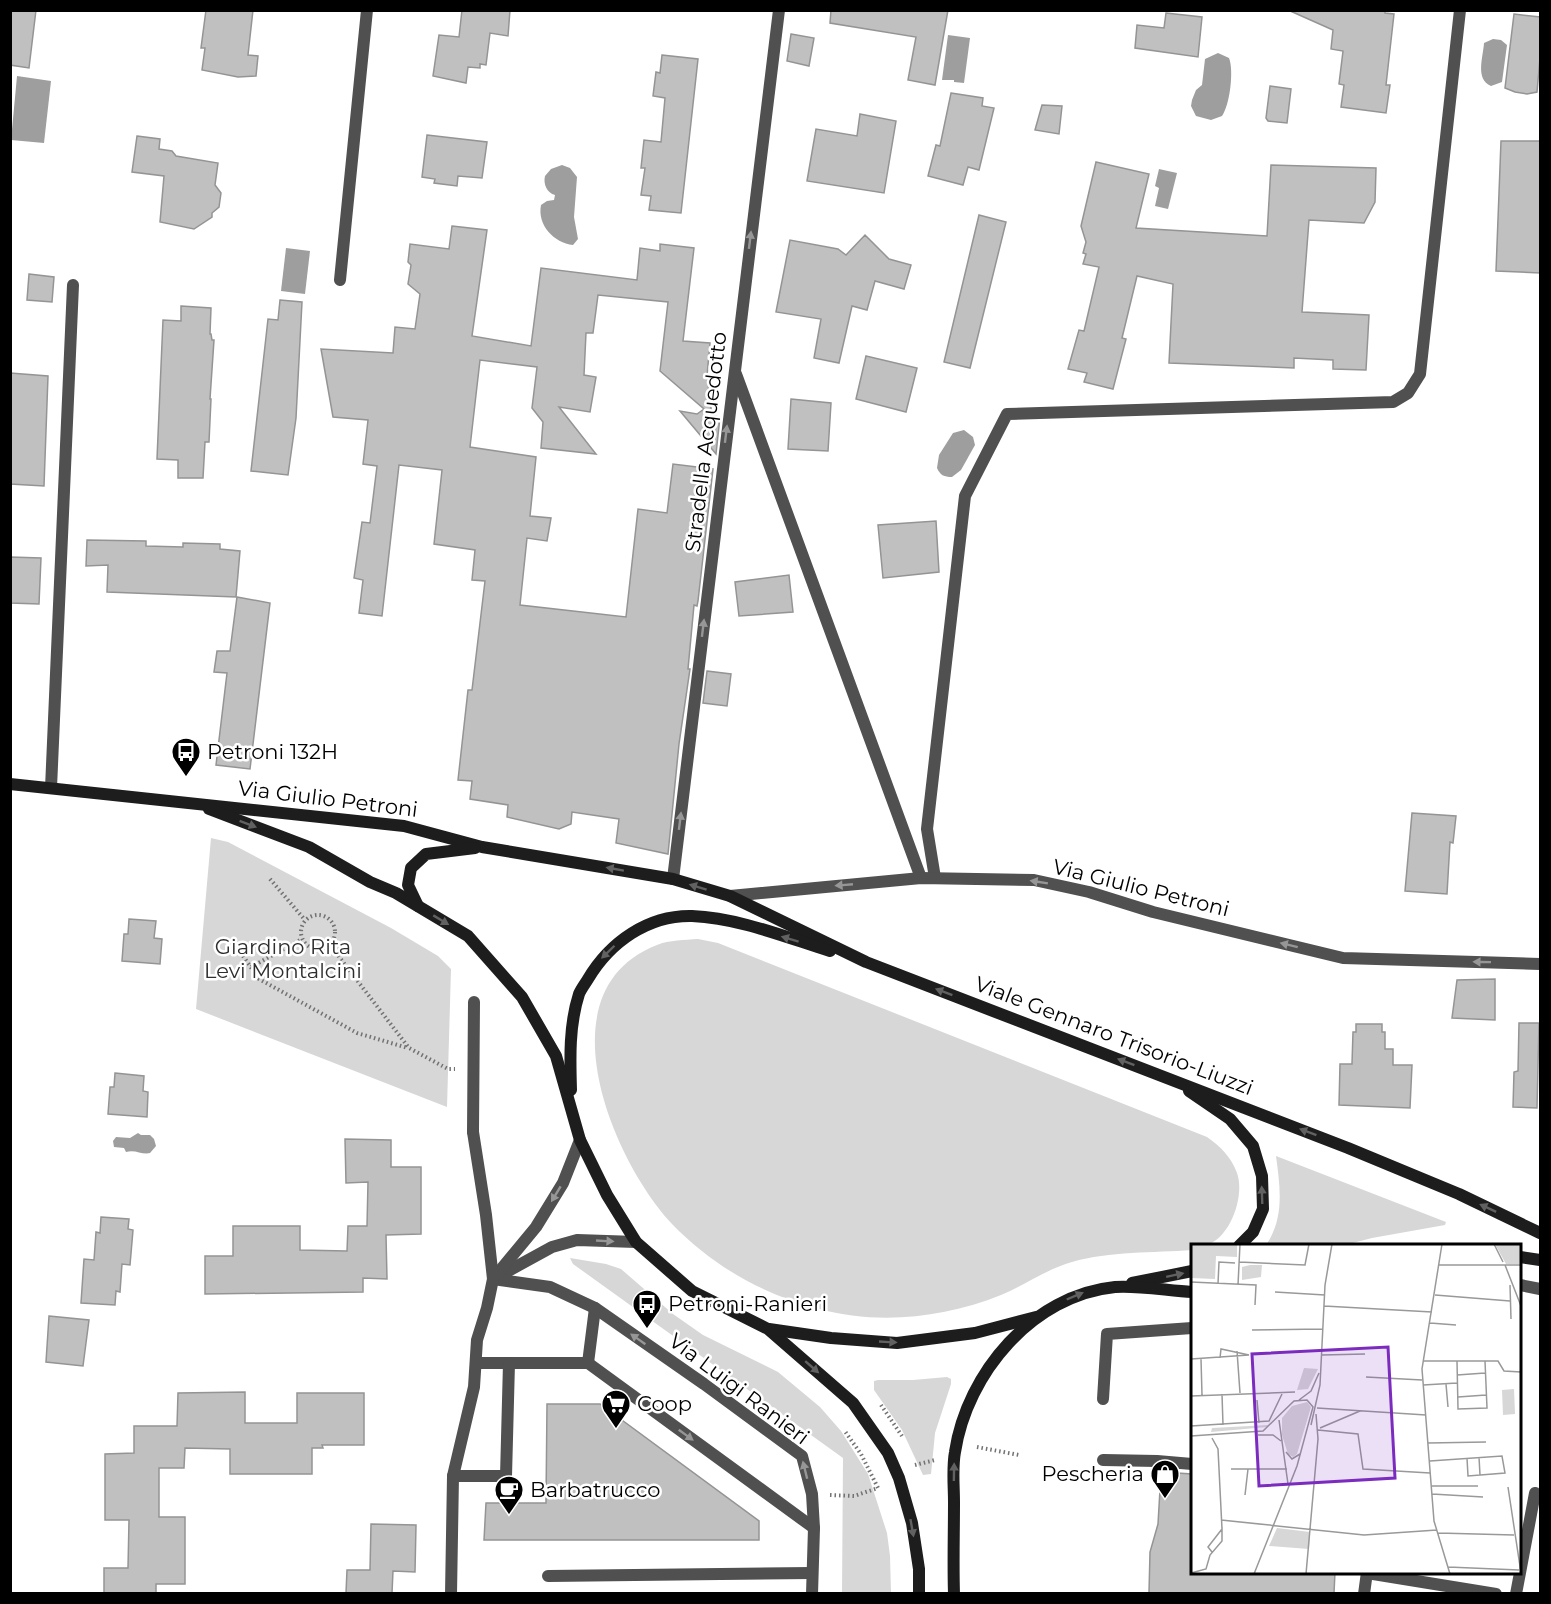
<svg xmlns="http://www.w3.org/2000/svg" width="1551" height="1604" viewBox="0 0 1551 1604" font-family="Montserrat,sans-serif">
  <rect width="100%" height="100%" fill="#fff"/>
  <g fill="#d7d7d7">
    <path d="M211,838l17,4 163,86 47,28 13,13 -4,138 -251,-98z"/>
    <path d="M698,939l20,4 489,194c14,10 24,20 30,36 8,22 -6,64 -30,72 -4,2 -10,1 -15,1v4c-39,3 -82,1 -120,12 -25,7 -47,23 -71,33 -57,23 -123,30 -182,14 -57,-15 -106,-43 -147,-85 -60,-64 -131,-234 -15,-279 12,-5 28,-5 41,-6z"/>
    <path d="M1276,1156l170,66 -1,3 -73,13 -27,7h-79c19,-27 14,-59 10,-89z"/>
    <path d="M570,1258l36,6 15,5 52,45 30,21 75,37 42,35 21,24 27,43 19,59 3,23 1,37h-49l1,-135 -270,-194z"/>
    <path d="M947,1377l4,2v5l-16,49 -4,41 -8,1 -21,-45 -28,-40v-9l4,-1h35z"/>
  </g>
  <g fill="#9e9e9e">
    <path d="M948,35l22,3 -6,45 -10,-1v-2h-12z"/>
    <path d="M1493,39l8,1 6,5 -5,37 -11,4c-16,-7 -8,-28 -7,-43z"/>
    <path d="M1218,53l11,5c5,12 1,47 -7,58l-11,4 -15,-4 -5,-10 1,-6 4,-10 6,-5 3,-26z"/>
    <path d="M17,76l34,5 -7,62 -33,-3z"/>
    <path d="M562,165l8,3 7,9 -3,40 4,22 -5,6c-19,-2 -36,-20 -32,-40l6,-4 7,-1 1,-5c-8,-2 -12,-11 -10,-19l6,-7z"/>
    <path d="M1159,169l18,4 -9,36 -13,-3 4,-18 -4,-2z"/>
    <path d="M286,248l24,3 -5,43 -24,-3z"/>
    <path d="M964,430l9,7 2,8 -14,25 -9,7c-8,0 -12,-2 -15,-9l2,-13 14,-22z"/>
    <path d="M138,1133l3,2h9l4,4 2,7 -6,7c-8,2 -15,-4 -24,-1l-2,-4 -10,-1 -1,-6 3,-4 14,1z"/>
  </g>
  <g fill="#c0c0c0" stroke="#949494" stroke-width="1.5">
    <path d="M10,10h26l-7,58 -19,-3z"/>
    <path d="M206,10h47l-5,45 10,1 -2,20 -18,1 -36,-7 3,-22h-4z"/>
    <path d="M462,10h48l-2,26 -18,-3 -4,32 -6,-1v4l-12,-1 -2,16 -33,-7 6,-41 20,2z"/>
    <path d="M831,10h117l-13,75 -27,-5 8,-43 -86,-14z"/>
    <path d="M1288,10h97v3l9,1 -8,71h4l-4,28 -45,-6 3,-22 -5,-1 4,-33 -12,-2 2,-19z"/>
    <path d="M1166,13l36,4 -4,40 -63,-9 2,-23 27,3z"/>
    <path d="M1514,14l26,3v41l-3,34 -10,2 -12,-2 -10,-4z"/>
    <path d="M791,34l23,4 -5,28 -22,-5z"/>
    <path d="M662,55l36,4 -17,154 -32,-3 2,-14 -10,-1 4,-27h-4l3,-28 17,2 4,-44 -12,-2 3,-24 4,1z"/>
    <path d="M1270,86l21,3 -4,34 -19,-2 -2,-3z"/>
    <path d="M951,93l32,5 -1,8 12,2 -15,62 -11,-3 -5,18 -35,-9 8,-31 4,1z"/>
    <path d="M1042,105l20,1 -3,28 -24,-4z"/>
    <path d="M860,114l36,7 -12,72 -77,-12 9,-52 41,7z"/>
    <path d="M427,135l60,7 -5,36 -24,-2 -1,10 -23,-3 1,-4 -13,-2z"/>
    <path d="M137,136l23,3 -1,10 13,2 4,5 42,7 -3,22 6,8 -2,14 -7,6v4l-18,12 -34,-7 4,-46 -32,-4z"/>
    <path d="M1501,141h39v132l-44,-2z"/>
    <path d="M1096,162l53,12 -13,54 131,8 4,-71 105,3 -1,34 -11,21 -55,-3 -7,92 67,3 -3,55 -33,-1v-9l-39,-2v10l-125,-5 4,-79 -36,-8 -15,62 4,1 -13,50 -29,-7 3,-9 -19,-4 11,-39 5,1 15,-64 -16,-3 3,-10 -3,-1 3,-11 -5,-16z"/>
    <path d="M979,215l27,7 -36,146 -26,-6z"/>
    <path d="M452,226l35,4 -15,106 59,10 10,-78 96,12 3,-32 20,3v-7l34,4 -11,93 27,2 -3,33 5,40 8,1 -4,37 -36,-43 17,3 7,-5 -44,-38 8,-69 -70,-7 -5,38h-7l-2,42 12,2 -6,35 -31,-5 37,47 -55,-6 2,-26 -11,-14 5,-41 -57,-7 -10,87 66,10 -6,59 21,2 -4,23 -20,-3 -7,67 106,12 12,-108 29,4 6,-49 40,5 -15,132 -1,5 -3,-1 -6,64h2l-11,75 -11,110 -52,-11 3,-24 -47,-7 -1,12 -12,5 -52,-12 1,-12 -38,-6 2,-18 -14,-1 10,-90h4l13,-109 -13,-1 3,-30 -41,-6 8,-74 -43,-5 -17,151 -23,-3 4,-33 -9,-2 8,-56 8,1 7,-57 -14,-2 5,-44 -35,-3 -12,-68 72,4 2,-26 20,2 5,-35 -12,-10 3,-19 -3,-3 2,-18 39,5z"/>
    <path d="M865,235l24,24 22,6 -7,24 -29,-8 -8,29 -15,-4 -13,57 -25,-5 7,-39 -45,-7 14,-72 48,9 8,6z"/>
    <path d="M29,274l25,3 -2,25 -25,-2z"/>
    <path d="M280,300l22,2 -6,116 -8,57 -37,-4 17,-152 10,1z"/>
    <path d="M181,306l30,2 -1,26h1l1,6h2l-4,59h1l-2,43h-4l-2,36h-25v-18l-21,-1 6,-139 18,1z"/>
    <path d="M866,356l51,12 -11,44 -50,-13z"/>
    <path d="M10,373l38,3 -4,110 -34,-2z"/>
    <path d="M791,399l40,4 -3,48 -40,-2z"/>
    <path d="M936,521l3,51 -56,6 -5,-53z"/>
    <path d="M87,540l59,1v5l37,1v-4l37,1v5l20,2 -4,46 -129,-5 1,-27 -22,1z"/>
    <path d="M10,557l31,1 -2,46 -29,-1z"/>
    <path d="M789,575l4,37 -54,4 -4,-34z"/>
    <path d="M237,597l33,6 -20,166 -34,-4 11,-92 -13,-1 3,-21h13z"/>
    <path d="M707,671l24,3 -4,32 -24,-3z"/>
    <path d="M1412,813l44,3 -3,27 -3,-1 -3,52 -42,-3z"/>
    <path d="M129,919l27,2 -2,17 8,1 -2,25 -38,-3 2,-27h4z"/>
    <path d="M1495,979v41l-43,-2 5,-38z"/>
    <path d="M1519,1023h20l-2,85 -24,-1 1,-35 4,-1z"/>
    <path d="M1356,1024h26v8h3v17h8v16h19l-2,43 -71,-3 1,-41h12l1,-32h3z"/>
    <path d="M115,1073l29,3 -1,15 5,1 -1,25 -39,-3 2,-27h4z"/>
    <path d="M345,1139l46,1v27h30v67l-35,1 1,44 -24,-1v14l-158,2v-38h28v-30h67v24l47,1 1,-25h19l1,-44 -22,1z"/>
    <path d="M101,1217l28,2 -1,10 5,1 -3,35 -8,-1 -2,28 -4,-1 -1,14 -34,-2 3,-44 10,1 2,-28 4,1z"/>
    <path d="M49,1316l40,4 -6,46 -37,-4z"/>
    <path d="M245,1392v31h52v-30h67v52h-42l1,3h-11v26h-82v-25l-45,-1 -1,20h-25v49h26v67h-29v9h-52v-25h24l1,-48h-24v-66l29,-1v-27h43l1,-33z"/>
    <path d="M547,1404h53l159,117v19h-275l2,-37h60z"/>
    <path d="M1161,1472l31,2v98h143l-1,21h-185l1,-41 8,-28z"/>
    <path d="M371,1524l45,1 -1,47 -22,-1 -1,22h-46l1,-23h23z"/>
  </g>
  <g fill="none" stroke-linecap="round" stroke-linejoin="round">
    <g stroke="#727272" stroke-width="4" stroke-dasharray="1.5 3" stroke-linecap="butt">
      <path d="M270,879l35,41"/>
      <circle cx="318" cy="932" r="17"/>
      <path d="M330,945l79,103 39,21h7"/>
      <path d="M243,956l16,23 98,54 51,15"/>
      <path d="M251,967l51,-28"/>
      <path d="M881,1405l21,31"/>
      <path d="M977,1447l42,8"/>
      <path d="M915,1465l20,-5"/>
      <path d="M830,1495l24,1 24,-8 -17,-34 -17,-24"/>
    </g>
    <g stroke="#505050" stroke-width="12">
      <path d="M473,1132l1,-130"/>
      <path d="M1520,1285l20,4"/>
      <path d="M476,1363h112l226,165"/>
      <path d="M588,1363l7,-55"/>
      <path d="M1103,1399l4,-65 85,-6"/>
      <path d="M1103,1460l54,1 35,3"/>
      <path d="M453,1476h53l3,-113"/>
      <path d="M1367,1573l129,21"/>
      <path d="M1516,1594l19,-101"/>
    </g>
    <g stroke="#505050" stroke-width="12">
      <path d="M340,280l27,-270"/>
      <path d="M736,374l185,504"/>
      <path d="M51,788l22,-503"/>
      <path d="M935,878l-8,-49 38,-333 42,-82 386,-12 15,-9 12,-19 40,-364"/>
      <path d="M673,879l106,-869"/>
      <path d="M730,896l191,-18 113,2 55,12 64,20 190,46 197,6"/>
      <path d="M499,1276l53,-29 25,-7 59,2"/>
      <path d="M493,1279l57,8 45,21 109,76 98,72 10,38 2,34 -2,66"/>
      <path d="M493,1279l43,-52 27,-44 17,-43"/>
      <path d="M548,1576l264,-3"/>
      <path d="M451,1594l2,-118 21,-89 3,-47 10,-32 6,-29 -7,-64 -13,-83"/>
      <path d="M1364,1594l3,-22"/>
    </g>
    <g stroke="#1d1d1d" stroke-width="12">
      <path d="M10,784l394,42 78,21 191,32 57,17 136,66 482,186 111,46 81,39"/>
      <path d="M209,809l100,38 61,35 26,11 72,43 54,61 34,59 24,84 27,55 29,47 56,49 76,38 85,74 35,50 11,25 13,45 7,46v25"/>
      <path d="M418,906l-10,-21 3,-17 15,-14 49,-6"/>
      <path d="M571,1090c-1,-32 -2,-65 8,-96 2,-5 6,-10 9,-15 22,-37 60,-64 104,-63 47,2 93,21 138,35"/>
      <path d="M1189,1091l41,28 23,27 9,30 1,33 -10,23 -14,14"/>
      <path d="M1520,1257l20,3"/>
      <path d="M1132,1283l60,-12"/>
      <path d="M769,1329l62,9 66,5 78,-10 61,-16"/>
      <path d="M954,1594c-1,-31 0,-61 0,-92 0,-16 -2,-34 1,-50 12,-79 78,-157 160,-165 21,-2 55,4 77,5"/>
    </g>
  </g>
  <defs><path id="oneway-solid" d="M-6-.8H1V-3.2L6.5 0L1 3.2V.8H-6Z" transform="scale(1.5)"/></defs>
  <g fill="#969696">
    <use href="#oneway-solid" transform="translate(750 240) rotate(-83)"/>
    <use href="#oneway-solid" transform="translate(726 434) rotate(-83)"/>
    <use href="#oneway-solid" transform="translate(703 628) rotate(-83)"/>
    <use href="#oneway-solid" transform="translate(680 821) rotate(-83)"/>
    <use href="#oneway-solid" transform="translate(1039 882) rotate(-171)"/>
    <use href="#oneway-solid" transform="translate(844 885) rotate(175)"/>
    <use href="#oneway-solid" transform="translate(1289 945) rotate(-166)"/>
    <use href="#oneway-solid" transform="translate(1482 962) rotate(-179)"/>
    <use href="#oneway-solid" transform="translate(556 1194) rotate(121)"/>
    <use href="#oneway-solid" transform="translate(605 1241) rotate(3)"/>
    <use href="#oneway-solid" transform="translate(638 1339) rotate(-145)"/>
    <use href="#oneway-solid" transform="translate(686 1435) rotate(36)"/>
    <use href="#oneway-solid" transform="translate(805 1470) rotate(-104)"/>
  </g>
  <g fill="#616161">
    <use href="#oneway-solid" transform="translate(248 824) rotate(21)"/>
    <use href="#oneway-solid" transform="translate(615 869) rotate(-170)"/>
    <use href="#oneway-solid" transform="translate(698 887) rotate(-163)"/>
    <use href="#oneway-solid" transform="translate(441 920) rotate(31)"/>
    <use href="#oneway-solid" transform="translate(790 939) rotate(-163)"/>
    <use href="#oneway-solid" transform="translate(608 952) rotate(136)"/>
    <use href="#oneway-solid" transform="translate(944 992) rotate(-159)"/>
    <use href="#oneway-solid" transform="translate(1126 1062) rotate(-159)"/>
    <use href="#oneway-solid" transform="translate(1308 1132) rotate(-159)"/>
    <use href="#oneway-solid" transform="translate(1262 1195) rotate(-92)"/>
    <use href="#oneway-solid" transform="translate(1488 1208) rotate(-155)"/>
    <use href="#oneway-solid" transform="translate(1175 1275) rotate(-12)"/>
    <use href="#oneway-solid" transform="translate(1075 1296) rotate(-23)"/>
    <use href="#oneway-solid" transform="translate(888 1342) rotate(3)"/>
    <use href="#oneway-solid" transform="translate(812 1367) rotate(41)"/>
    <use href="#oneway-solid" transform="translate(954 1472) rotate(-89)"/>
    <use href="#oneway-solid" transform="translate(912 1528) rotate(80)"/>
  </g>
  <defs>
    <g id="bus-pin" transform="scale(1.5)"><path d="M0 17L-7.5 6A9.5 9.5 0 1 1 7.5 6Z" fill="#000" stroke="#fff"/><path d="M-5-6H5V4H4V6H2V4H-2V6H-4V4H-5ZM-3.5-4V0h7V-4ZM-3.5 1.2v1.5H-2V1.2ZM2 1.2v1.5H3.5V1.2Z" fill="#fff"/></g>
    <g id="supermarket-pin" transform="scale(1.5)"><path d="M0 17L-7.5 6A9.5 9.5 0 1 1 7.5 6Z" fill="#000" stroke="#fff"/><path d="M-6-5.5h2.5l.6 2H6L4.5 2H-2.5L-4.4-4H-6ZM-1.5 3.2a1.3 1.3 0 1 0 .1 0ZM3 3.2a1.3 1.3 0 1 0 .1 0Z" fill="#fff"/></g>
    <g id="shop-pin" transform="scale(1.5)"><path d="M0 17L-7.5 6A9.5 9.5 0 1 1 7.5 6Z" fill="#000" stroke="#fff"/><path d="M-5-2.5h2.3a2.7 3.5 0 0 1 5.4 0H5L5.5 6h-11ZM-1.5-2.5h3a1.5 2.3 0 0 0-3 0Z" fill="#fff"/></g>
    <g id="cafe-pin" transform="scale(1.5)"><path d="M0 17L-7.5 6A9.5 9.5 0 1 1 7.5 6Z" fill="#000" stroke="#fff"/><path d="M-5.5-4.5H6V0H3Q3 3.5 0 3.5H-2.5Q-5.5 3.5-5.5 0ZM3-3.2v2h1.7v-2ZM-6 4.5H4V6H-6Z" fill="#fff"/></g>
  </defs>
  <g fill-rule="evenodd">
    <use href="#bus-pin" x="186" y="752"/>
    <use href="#bus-pin" x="647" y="1304"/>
    <use href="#supermarket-pin" x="616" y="1404"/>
    <use href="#shop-pin" x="1165" y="1474"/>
    <use href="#cafe-pin" x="509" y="1490"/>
  </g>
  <g text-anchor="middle" stroke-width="5" stroke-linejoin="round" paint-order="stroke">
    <g font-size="21" fill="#000" stroke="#fff">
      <text transform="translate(706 442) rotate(-83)" y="7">Stradella Acquedotto</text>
      <text transform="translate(328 799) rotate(7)" y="7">Via Giulio Petroni</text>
      <text transform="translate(1141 888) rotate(14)" y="7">Via Giulio Petroni</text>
      <text transform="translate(1114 1036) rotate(21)" y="7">Viale Gennaro Trisorio-Liuzzi</text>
      <text transform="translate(739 1389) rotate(37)" y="7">Via Luigi Ranieri</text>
    </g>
    <g font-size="21" fill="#000" stroke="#fff" text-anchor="start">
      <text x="207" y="759">Petroni 132H</text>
      <text x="668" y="1311">Petroni-Ranieri</text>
      <text x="637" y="1411">Coop</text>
      <text x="1144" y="1481" text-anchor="end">Pescheria</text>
      <text x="530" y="1497">Barbatrucco</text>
    </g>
    <g font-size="21" fill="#2e2e2e" stroke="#fff">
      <text x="283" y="954">Giardino Rita<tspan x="283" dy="24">Levi Montalcini</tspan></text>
    </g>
  </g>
  <g transform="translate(1191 1244)">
    <rect width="330" height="330" fill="#fff"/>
    <path d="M0,0h46v13l-21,-1 -1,23 -24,-1zM304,0h26v20h-15zM59,21h12l-1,12 -19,3v-13zM113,124l14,1 -10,20 -11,1zM323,145l1,25 -12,1 -1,-25zM93,157l-17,26 -56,5 1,-4 56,-3zM116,158l4,5 -14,47 -4,3 -5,-3 -6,-19v-17l10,-12zM86,284l33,4 -1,17 -40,-3z" fill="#d7d7d7"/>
    <path fill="none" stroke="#999" stroke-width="1.5" d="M251,0l-20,125 12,152 16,53M303,0l9,18M48,18l66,3 4,-21M248,21h82M314,21l16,41M0,38l65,3 -1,20M27,40l1,-22 16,1M47,41l2,-41M319,41l1,34M84,48l50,3M244,51l75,6M133,62l108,6M239,79l26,2M61,86l71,-1M46,107l3,42M131,111l43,-1M29,114l1,-9 28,6M0,115l58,-4M10,115l1,36M232,117h75l6,10 17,1M266,117l1,48 29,-1 -2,-47M266,131l28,-2M175,133l56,3M255,140l2,23M232,141l34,-2M31,150l1,31M0,152l104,-4M267,153l28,-2M66,156l2,23M108,156l12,-9 8,-18M126,164l109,7M88,176l9,64M120,181l9,-40 5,-100 7,-41M0,182l78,-5 13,-27M129,184l40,-17M127,186l40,4 5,35 67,4M67,191h15l8,6M0,192l72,-5 31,-30 13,-1 6,7 -16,59 -43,108M21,194l6,11 4,80M237,199l58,-1M95,208l6,7 8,-5M288,213l1,18M239,217l72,-5 3,17 -37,3 -1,-18M40,225h56M241,242h46M317,243l13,86M241,250l51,3M54,251l3,-26M30,276l143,15 73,-5M247,289l76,2M257,323l71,3M0,329l15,-4 4,-14 12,-14v-12l-14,18 4,5M115,330l12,-135 -2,-25"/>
    <path fill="#7b2cbf" fill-opacity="0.15" stroke="#7b2cbf" stroke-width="3" d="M197,103l7,131 -136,8 -7,-132z"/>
    <rect width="330" height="330" fill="none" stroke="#000" stroke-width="3"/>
  </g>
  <rect width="1551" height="1604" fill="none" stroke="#000000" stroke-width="24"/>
</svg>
